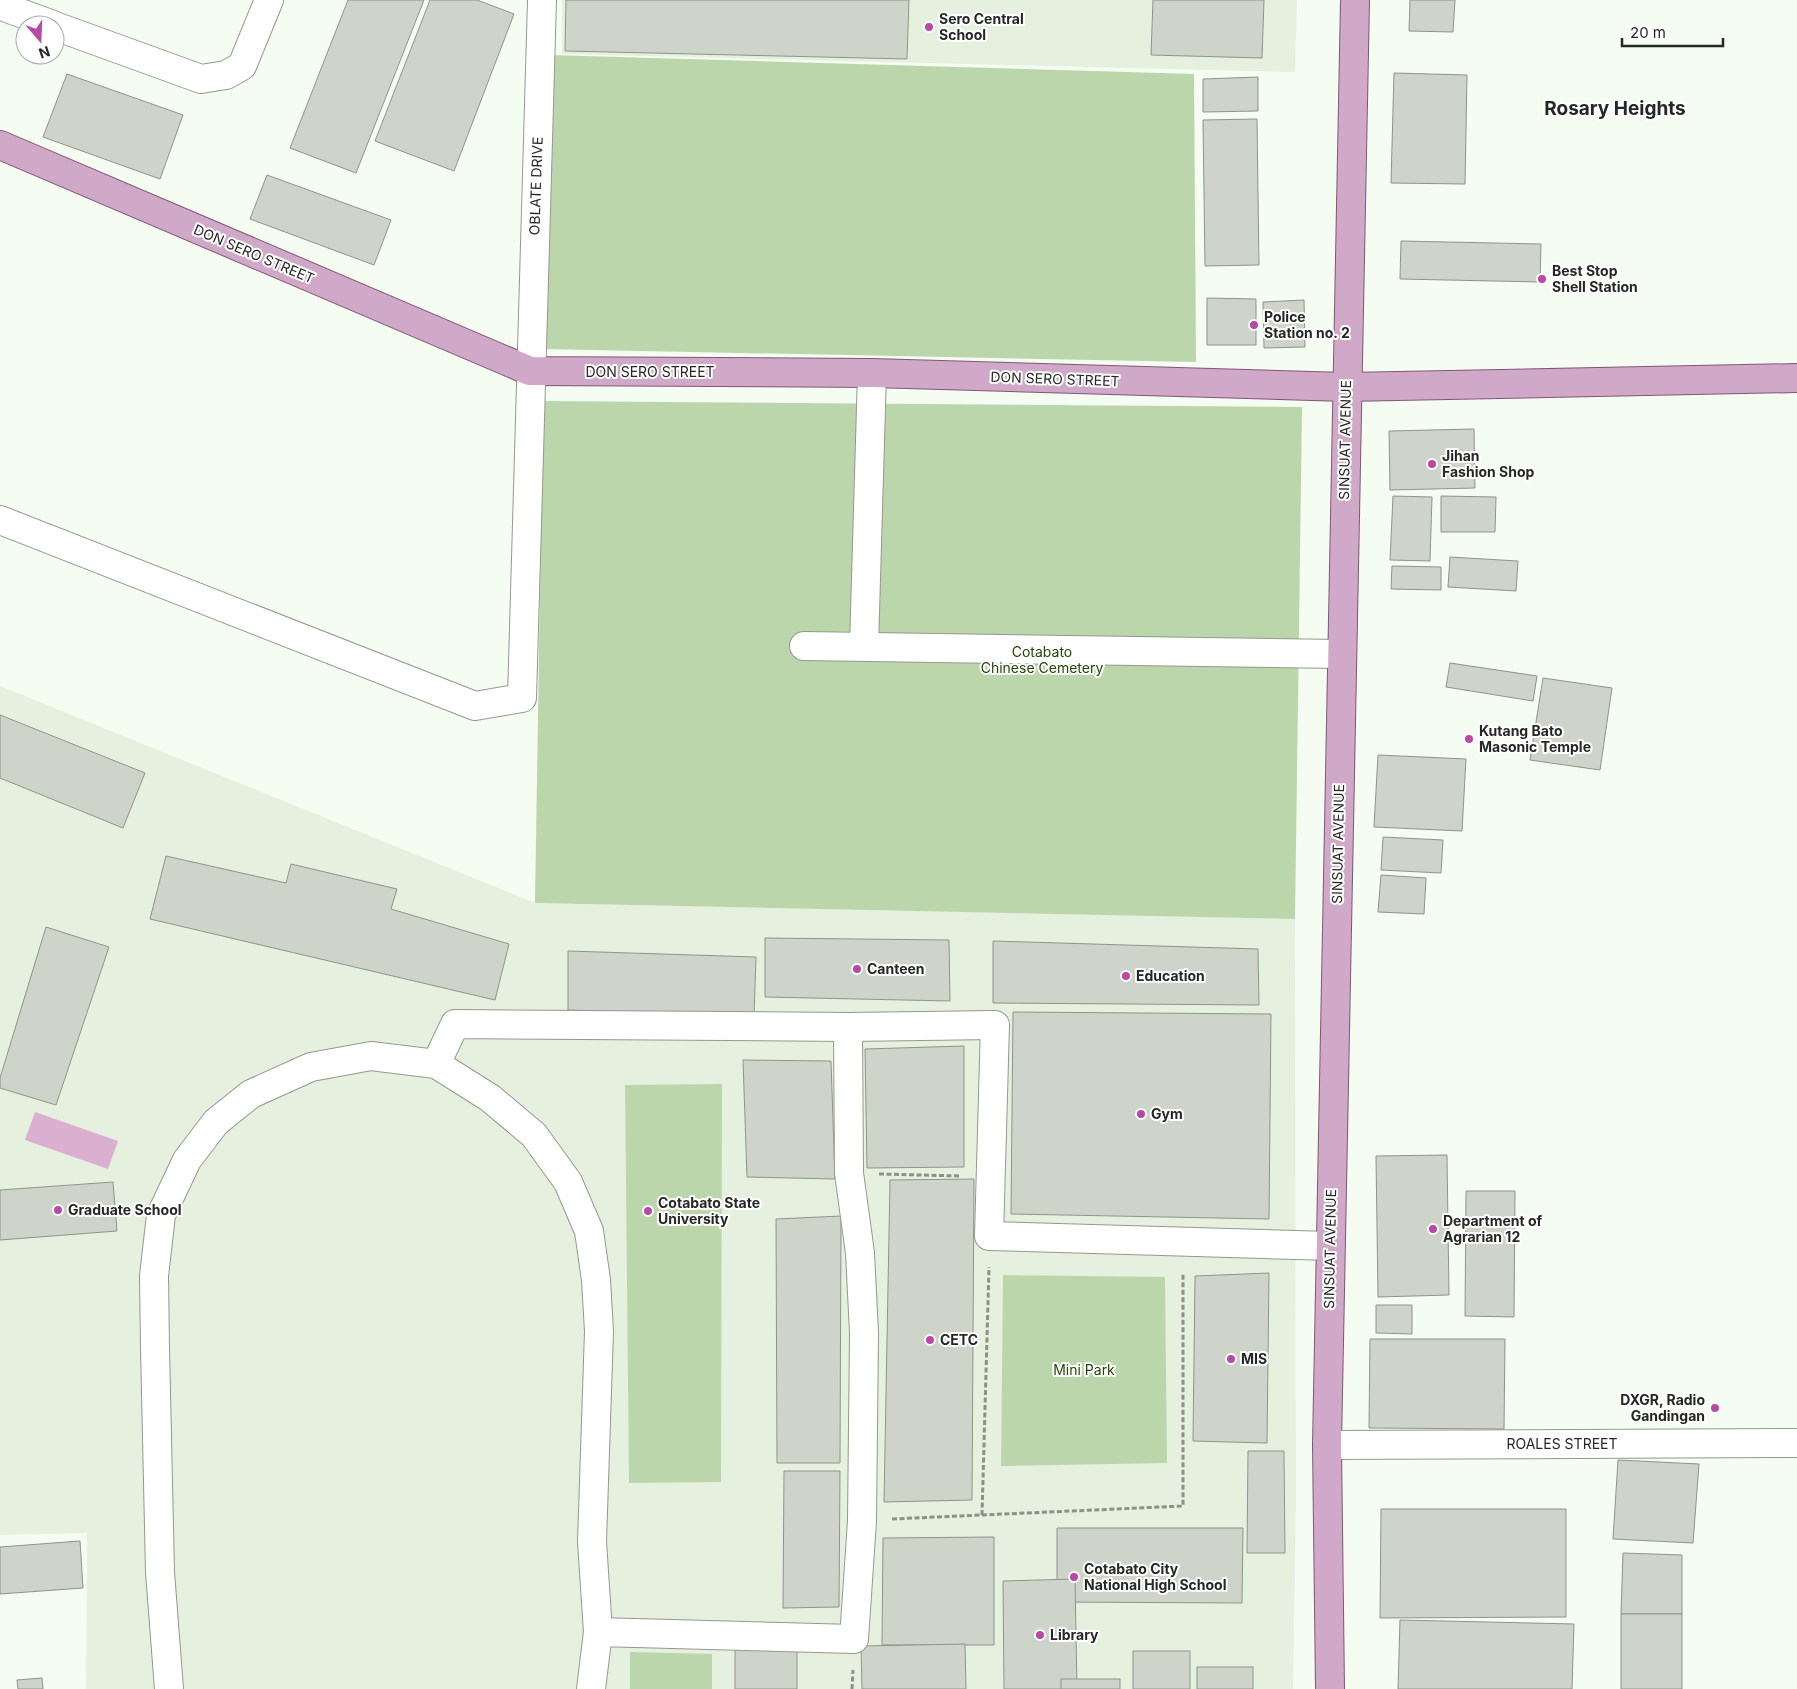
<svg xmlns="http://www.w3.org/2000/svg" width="1797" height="1689" viewBox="0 0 1797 1689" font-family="Inter,sans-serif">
  <rect width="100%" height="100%" fill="#f5fcf1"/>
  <g fill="#e6f0df">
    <path d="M562,0h735l-2,72 -733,-18z"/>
    <path d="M0,686l535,217 760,16 1,584 -3,186h-1207l1,-156 -87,2z"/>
  </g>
  <g fill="#bcd6ab">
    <path d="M551,55l643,19 2,288 -653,-13z"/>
    <path d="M543,401l759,6 -7,512 -760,-16z"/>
    <path d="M722,1084l-1,398 -92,1 -4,-398z"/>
    <path d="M1003,1275l162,2 2,186 -166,3z"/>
    <path d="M630,1652l82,2v35h-82z"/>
  </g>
  <path fill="#dbafcf" d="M35,1112l83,29 -10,28 -83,-29z"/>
  <g fill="#ced4ca" stroke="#8e948a">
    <path d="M348,0h76l-68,173 -66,-25z"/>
    <path d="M430,0h47l37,14 -60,157 -79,-30z"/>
    <path d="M566,0h343l-2,59 -342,-8z"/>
    <path d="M1153,0h111l-2,58 -111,-3z"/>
    <path d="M1410,0h45l-2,32 -44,-1z"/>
    <path d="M1394,73l73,2 -2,109 -74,-1z"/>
    <path d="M67,74l116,41 -23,64 -117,-42z"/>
    <path d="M1258,77v34l-55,1v-33z"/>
    <path d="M1257,119l2,146 -54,1 -2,-146z"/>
    <path d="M267,175l124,45 -17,45 -124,-46z"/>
    <path d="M1401,241l140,3 -1,38 -140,-3z"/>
    <path d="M1207,298l49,1v46h-49z"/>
    <path d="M1304,300l1,47 -41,1 -1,-46z"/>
    <path d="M1474,429l1,59 -85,2 -1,-59z"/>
    <path d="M1393,496l39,1 -2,64 -40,-1z"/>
    <path d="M1441,496l55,1 -1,35h-54z"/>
    <path d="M1450,557l68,4 -2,30 -68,-4z"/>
    <path d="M1392,566l49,1v23l-50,-1z"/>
    <path d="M1450,663l87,13 -4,25 -87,-14z"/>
    <path d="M1543,678l69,10 -12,82 -70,-10z"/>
    <path d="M0,715l145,58 -22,55 -123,-50z"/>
    <path d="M1378,755l88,4 -4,72 -88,-4z"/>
    <path d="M1383,837l60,3 -2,33 -60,-3z"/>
    <path d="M166,856l120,27 5,-19 106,25 -6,20 118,35 -14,56 -345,-81z"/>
    <path d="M1381,875l45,3 -2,36 -46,-2z"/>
    <path d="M46,927l63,20 -53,158 -56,-17v-10z"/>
    <path d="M765,938l184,2 1,61 -185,-4z"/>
    <path d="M993,941l265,8 1,56 -266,-2z"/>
    <path d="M568,951l188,6 -2,59 -186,-6z"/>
    <path d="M1013,1012l258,2 -2,205 -258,-5z"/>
    <path d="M964,1046v121l-97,1 -2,-119z"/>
    <path d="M743,1060l88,1 4,118 -88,-2z"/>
    <path d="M1447,1155l2,140 -71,2 -2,-141z"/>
    <path d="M974,1179l-2,321 -88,2 6,-322z"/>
    <path d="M113,1182l4,49 -117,9v-50z"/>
    <path d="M1466,1191h49l-1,126 -49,-1z"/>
    <path d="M841,1216l-1,247h-63l-1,-244z"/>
    <path d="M1269,1273l-2,170 -74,-2 2,-165z"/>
    <path d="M1376,1305h36v29l-36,-1z"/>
    <path d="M1370,1339h135l-1,90 -135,-1z"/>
    <path d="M1248,1451h36l1,102h-38z"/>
    <path d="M1618,1460l81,4 -6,79 -80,-4z"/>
    <path d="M784,1471h56l-1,136 -56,1z"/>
    <path d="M1381,1509h185v108l-186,1z"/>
    <path d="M1057,1528h186l-1,75 -185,-1z"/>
    <path d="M994,1537v108h-112l1,-107z"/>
    <path d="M80,1541l3,47 -83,6v-47z"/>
    <path d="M1623,1553l59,2v59h-61z"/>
    <path d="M1075,1579l2,110h-73l-1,-108z"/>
    <rect x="1621" y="1614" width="61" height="75"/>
    <path d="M1400,1620l174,4 -2,65h-174z"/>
    <path d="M965,1644l1,45h-104l-1,-43z"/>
    <path d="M797,1646v43h-62v-42z"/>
    <rect x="1133" y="1651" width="57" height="38"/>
    <rect x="1197" y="1667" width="56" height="22"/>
    <path d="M42,1678l1,11h-25l-1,-9z"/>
    <rect x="1061" y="1679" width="59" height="10"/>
  </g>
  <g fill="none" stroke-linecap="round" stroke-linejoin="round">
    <g stroke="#93998f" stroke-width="30">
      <g id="minor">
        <path d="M7,8l46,17"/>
        <path d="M55,26l146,53 25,-4 16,-9 27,-66"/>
        <path d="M0,520l475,186 47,-8 20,-698"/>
        <path d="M804,646l537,8"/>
        <path d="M864,647l8,-274"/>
        <path d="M436,1064l19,-40 393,3 147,-2 -6,211 341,10"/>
        <path d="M1327,1445l470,-2"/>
        <path d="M169,1689l-9,-117 -5,-224 -1,-72 7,-61 26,-55 29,-38 35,-28 60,-27 60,-11 65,8 54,34 44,37 34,47 21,49 7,49 3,51 -7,211 6,90"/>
        <path d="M591,1689l7,-57 256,7 8,-118 2,-188 -4,-80 -11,-80 -1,-146"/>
      </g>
    </g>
    <g stroke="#815676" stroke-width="30">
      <g id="major">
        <path d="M0,145l530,226 342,2 474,14 451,-9"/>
        <path d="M1330,1689l-3,-244 28,-1445"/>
      </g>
    </g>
    <g stroke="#8b9088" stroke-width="3" stroke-dasharray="5 2.5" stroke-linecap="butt">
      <path d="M879,1174l82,2"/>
      <path d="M982,1515l7,-248"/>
      <path d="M892,1519l291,-13v-233"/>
      <path d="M852,1689l1,-19"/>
    </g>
    <use href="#minor" stroke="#fff" stroke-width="28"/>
    <use href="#major" stroke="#d1a9c8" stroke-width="28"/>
  </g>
  <g fill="#ba49a5" stroke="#fff" stroke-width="2">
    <circle cx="929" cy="27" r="5"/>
    <circle cx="1542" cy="279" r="5"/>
    <circle cx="1254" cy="325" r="5"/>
    <circle cx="1432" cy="464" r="5"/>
    <circle cx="1469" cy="739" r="5"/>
    <circle cx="857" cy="969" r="5"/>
    <circle cx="1126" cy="976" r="5"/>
    <circle cx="1141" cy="1114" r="5"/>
    <circle cx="58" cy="1210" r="5"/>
    <circle cx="648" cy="1211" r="5"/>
    <circle cx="1433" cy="1229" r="5"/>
    <circle cx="930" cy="1340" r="5"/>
    <circle cx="1231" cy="1359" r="5"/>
    <circle cx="1715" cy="1408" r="5"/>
    <circle cx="1074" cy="1577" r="5"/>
    <circle cx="1040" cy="1635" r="5"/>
  </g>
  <g text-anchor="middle" stroke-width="4" stroke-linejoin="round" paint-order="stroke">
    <g font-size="14" font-weight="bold" fill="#242723" stroke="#fff" text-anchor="start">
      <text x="939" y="24">Sero Central<tspan x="939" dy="16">School</tspan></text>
      <text x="1552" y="276">Best Stop<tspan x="1552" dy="16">Shell Station</tspan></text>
      <text x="1264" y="322">Police<tspan x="1264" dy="16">Station no. 2</tspan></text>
      <text x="1442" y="461">Jihan<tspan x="1442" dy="16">Fashion Shop</tspan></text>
      <text x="1479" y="736">Kutang Bato<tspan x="1479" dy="16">Masonic Temple</tspan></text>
      <text x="867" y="974">Canteen</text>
      <text x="1136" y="981">Education</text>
      <text x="1151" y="1119">Gym</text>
      <text x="658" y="1208">Cotabato State<tspan x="658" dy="16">University</tspan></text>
      <text x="68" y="1215">Graduate School</text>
      <text x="1443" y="1226">Department of<tspan x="1443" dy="16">Agrarian 12</tspan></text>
      <text x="940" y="1345">CETC</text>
      <text x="1241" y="1364">MIS</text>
      <text x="1705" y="1405" text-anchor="end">DXGR, Radio<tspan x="1705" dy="16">Gandingan</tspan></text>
      <text x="1084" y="1574">Cotabato City<tspan x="1084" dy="16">National High School</tspan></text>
      <text x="1050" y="1640">Library</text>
    </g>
    <g font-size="14" fill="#242723" stroke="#fff">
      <text transform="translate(536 186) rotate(-88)" y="5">OBLATE DRIVE</text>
      <text transform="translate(254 254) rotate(23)" y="5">DON SERO STREET</text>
      <text x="650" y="377">DON SERO STREET</text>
      <text transform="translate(1055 379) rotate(2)" y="5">DON SERO STREET</text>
      <text transform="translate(1345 440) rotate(-89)" y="5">SINSUAT AVENUE</text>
      <text transform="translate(1338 844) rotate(-89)" y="5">SINSUAT AVENUE</text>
      <text transform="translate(1330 1249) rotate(-89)" y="5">SINSUAT AVENUE</text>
      <text x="1562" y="1449">ROALES STREET</text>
    </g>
    <g font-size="14" fill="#274606" stroke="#fff">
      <text x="1042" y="657">Cotabato<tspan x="1042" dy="16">Chinese Cemetery</tspan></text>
      <text x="1084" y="1375">Mini Park</text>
    </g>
    <g font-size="19" font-weight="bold" fill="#242723" stroke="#fff">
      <text x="1615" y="115">Rosary Heights</text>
    </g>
  </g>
  <g transform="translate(40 40) rotate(161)"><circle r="24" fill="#ffffff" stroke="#a7a9a7"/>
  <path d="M0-4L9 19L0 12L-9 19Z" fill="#ba49a5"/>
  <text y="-8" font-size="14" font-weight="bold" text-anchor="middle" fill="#242723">N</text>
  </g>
  <path d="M1622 38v8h101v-8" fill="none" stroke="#242723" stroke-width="2.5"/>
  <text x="1630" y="38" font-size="15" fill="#242723" stroke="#ffffff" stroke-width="4" paint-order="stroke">20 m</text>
</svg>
